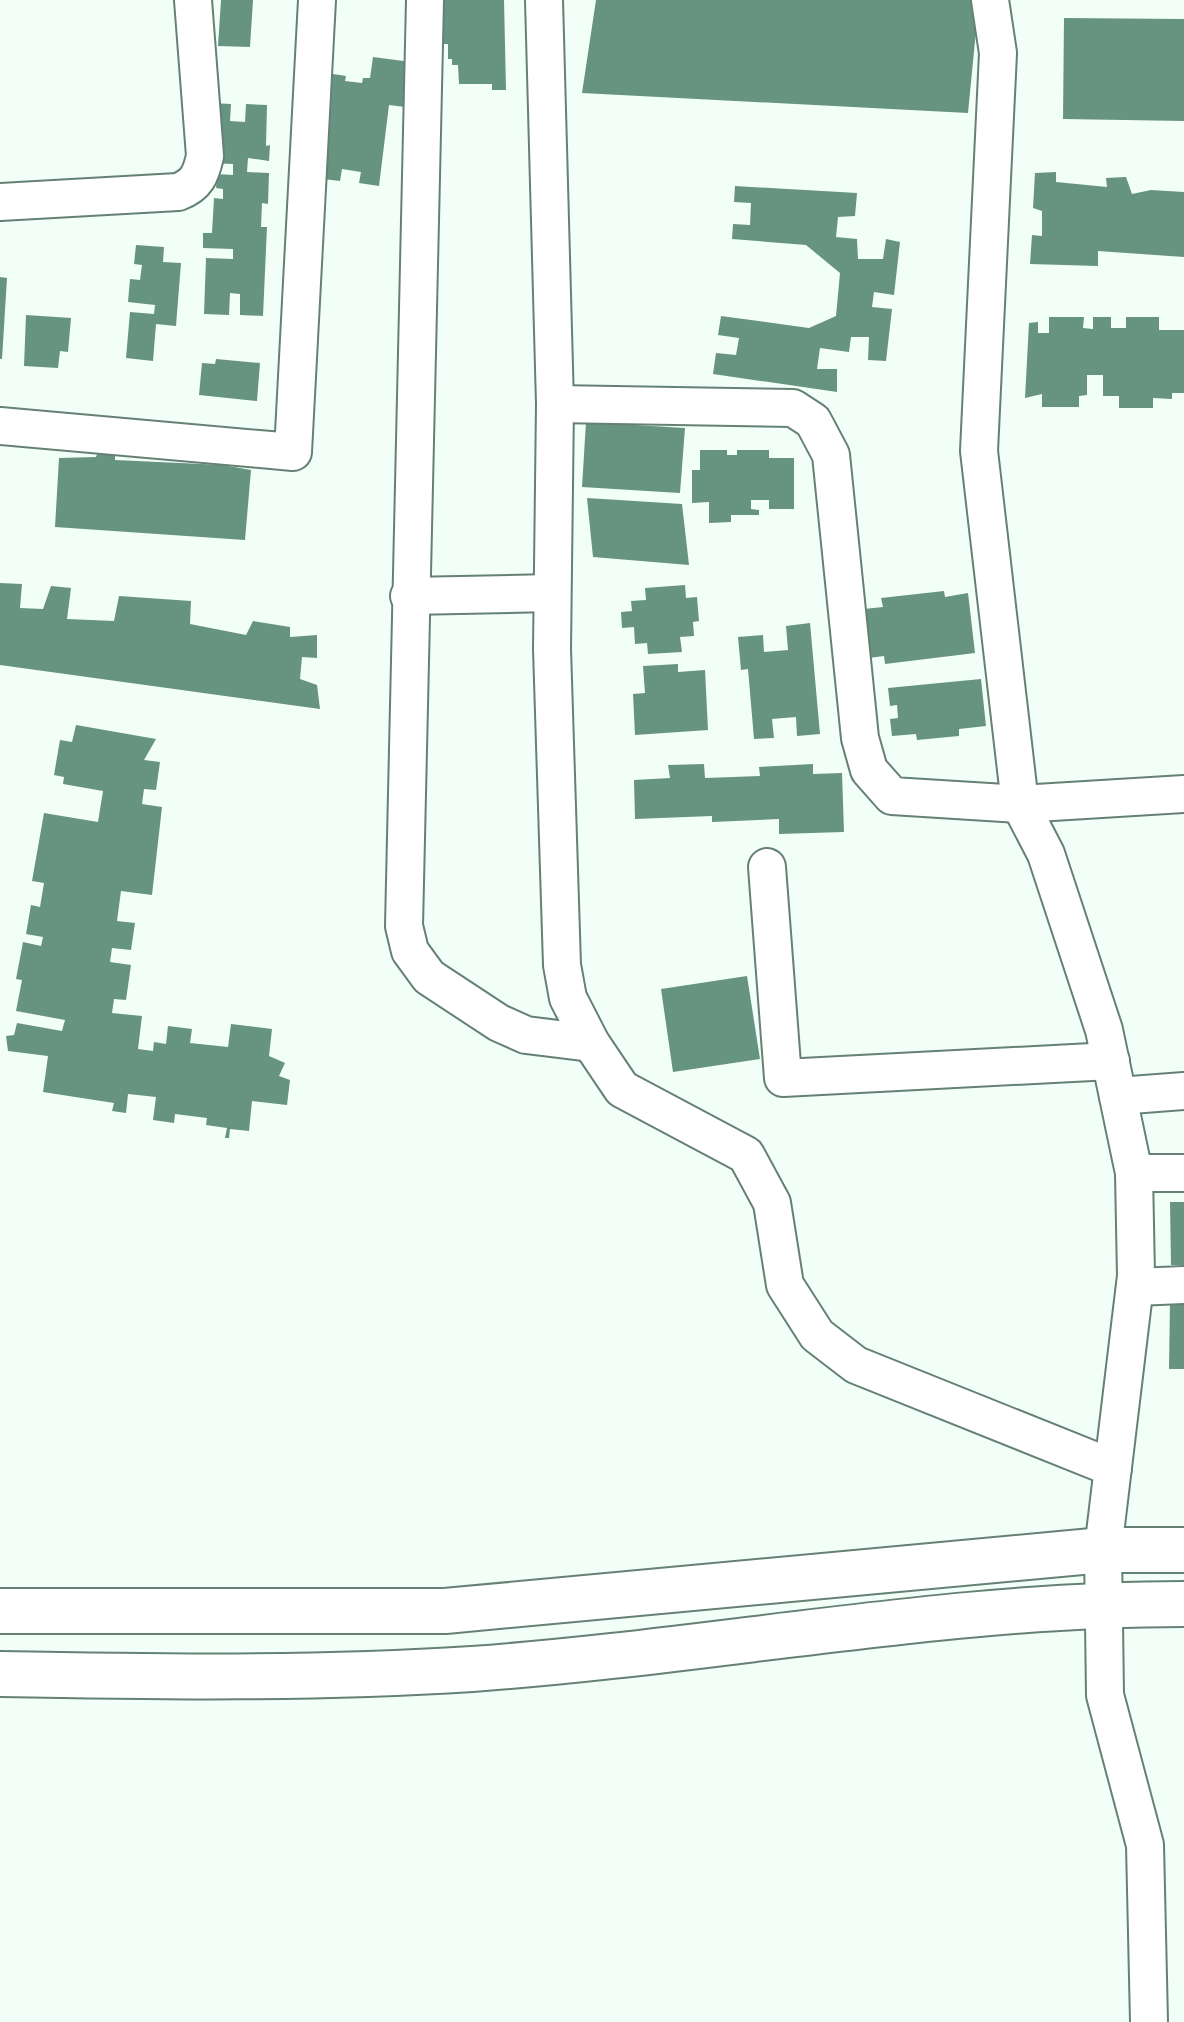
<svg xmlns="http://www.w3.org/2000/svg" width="1184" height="2022" viewBox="0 0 1184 2022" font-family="'Titillium Web',sans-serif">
  <rect width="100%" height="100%" fill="#f2fef8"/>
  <g fill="#679381">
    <path d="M221,0h32l-3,47 -32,-1z"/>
    <path d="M434,0h70l2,90h-14v-6h-33l-1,-19h-6v-6h-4v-15h-14z"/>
    <path d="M596,0h383l-11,113 -386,-20z"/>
    <path d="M1064,18l120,1v102l-121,-2z"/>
    <path d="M373,57l46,6 -6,45 -24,-3 -10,81 -20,-3 2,-11 -19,-3 -2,12 -25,-3 2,-16 10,1 1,-9 -6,-1v-6l5,1 2,-12 -9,-1v-63l26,4 -1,5 17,2 1,-5h7z"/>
    <path d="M212,103l19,1 -1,17 15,1 1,-18 21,1 -1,41 4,-1 -1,16 -21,-3 -1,14 22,1 -1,31 -6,-1 -1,24h6l-4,89 -23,-1v-21l-10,-1 -1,22 -25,-1 2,-56 27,1v-10l-30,-1v-15h9l2,-35 9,1v-10l-7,-1 1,-14 16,1v-11l-27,-1z"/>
    <path d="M1056,172v10l51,5 -1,-9 20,-1 6,17 19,-4 33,2v65l-86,-6v15l-68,-2 2,-29 10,1v-25l-9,-3 2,-35z"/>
    <path d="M735,186l122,7 -2,23 -17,1 -2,20 21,2 1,20h25l3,-20 14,3 -6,53 -20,-3 -2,15 20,2 -6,52 -18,-1 1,-23h-18l-2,15 -29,-4 -3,21h20v23l-124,-18 3,-21 20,2 3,-17 -21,-3 3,-19 88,12 27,-12 4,-43 -34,-28 -74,-6 1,-15 17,1 1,-22 -17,-1z"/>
    <path d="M136,245l28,2 -1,15 18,1 -5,63 -20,-2 -3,37 -27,-3 4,-46 24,2 1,-9 -27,-3 2,-23 10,1 2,-15 -8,-1z"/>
    <path d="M0,277l7,1 -5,81h-2z"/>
    <path d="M26,315l45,3 -3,34 -8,-1 -2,17 -34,-2z"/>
    <path d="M1049,317h35l-1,11 10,1v-12h18v11h15v-11h33v13h25v63h-12v6l-19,-1v10h-34v-12h-16v-21h-16v20l-8,1v11h-37v-13l-17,4 4,-75 9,-1v11h11z"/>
    <path d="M216,359l44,4 -3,38 -58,-6 3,-32 13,1z"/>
    <path d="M586,422l99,6 -5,65 -98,-6z"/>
    <path d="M700,450h27v5h10v-5h32v8h25v51h-25v-9h-18v9l8,1v5h-28v7l-22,1v-21l-17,1v-33h8z"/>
    <path d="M97,454l18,1v5l108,5 28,5 -6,70 -190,-13 4,-69 37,-1z"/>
    <path d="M587,498l95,6 7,61 -96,-8z"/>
    <path d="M0,583l22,1 -2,24 23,1 8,-23 20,2 -4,31 47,2 5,-25 72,5 -1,23 56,11 7,-14 37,6v10l27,-2v23l-15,-1 -2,22 17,6 3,24 -320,-44z"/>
    <path d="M685,585l1,13 11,-1 2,24 -6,1 1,14 -14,1 2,15 -34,2 -1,-11 -12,1 -1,-17 -12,1 -1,-16 11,-1 -1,-10 15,-1 -1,-12z"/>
    <path d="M944,591l1,6 23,-4 7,60 -90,11 -1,-8 -15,2 -5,-49 19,-2 -2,-9z"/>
    <path d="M810,623l10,111 -23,2 -1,-19 -24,2 2,19 -20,1 -6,-70 -7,1 -3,-33 25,-2 1,17 24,-2 -2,-24z"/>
    <path d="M678,664v8l27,-2 3,60 -73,5 -2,-41 12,-1 -2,-27z"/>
    <path d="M981,679l5,47 -27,3v7l-42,4 -1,-6 -24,2 -2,-17 8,-1 -1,-13 -7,1 -2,-18z"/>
    <path d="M76,725l80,14 -12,21 16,2 -4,28 -12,-1 -2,15 20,3 -10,88 -31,-4 -4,30 18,2 -4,27 -19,-2 -2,14 21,3 -5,35 -12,-1 -2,14 30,3 -4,33 15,2 1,-9 12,2 2,-18 24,3 -2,14 38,4 3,-23 41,5 -3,27 16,7 -6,13 11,4 -3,25 -35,-4 -3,30 -19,-2 -1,9h-4l2,-10 -21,-3 1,-7 -32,-4 -1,9 -21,-3 3,-23 -28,-3 -2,19 -14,-2 2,-8 -71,-11 5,-36 -40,-5 -2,-15 8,-1 3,-12 45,8 3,-11 -49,-9 6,-31 -6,-1 7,-37 18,4 2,-9 -17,-3 5,-29 9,2 4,-24 -12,-2 12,-68 54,9 5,-31 -40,-7 1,-7 -10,-2 6,-35 12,2z"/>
    <path d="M704,764l1,14 55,-2 -1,-9 54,-3v10l29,-1 2,59 -65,2v-15l-67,3v-6l-77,3 -1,-39 36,-2 -2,-13z"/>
    <path d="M747,976l13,83 -87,13 -12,-83z"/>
    <path d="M1170,1202h14v63h-13z"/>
    <path d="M1170,1302h14v67h-15z"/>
  </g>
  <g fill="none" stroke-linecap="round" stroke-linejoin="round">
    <g stroke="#658175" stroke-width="40">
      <g id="minor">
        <path d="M425,0l-21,926 6,25 19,26 70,46 27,12 65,8"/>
        <path d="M544,0l11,404 -3,245 10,316 6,33 23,45 31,46 124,66 26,48 13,82 32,50 39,30 257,103"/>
        <path d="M990,0l8,53 -19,398 41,353 26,50 58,176 30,143 2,103 -33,274 2,145 40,150 4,177"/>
        <path d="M0,202l178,-10c19,-7 23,-18 27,-36l-12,-156"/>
        <path d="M555,404l238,4 20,13 18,34 29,283 9,32 23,26 128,8 164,-10"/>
        <path d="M0,426l293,26 24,-452"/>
        <path d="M409,596l143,-3"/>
        <path d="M767,867l16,211 328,-17"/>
        <path d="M1118,1096l66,-5"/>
        <path d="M1134,1173h50"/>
        <path d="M1135,1287l49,-2"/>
      </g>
    </g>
    <g stroke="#658175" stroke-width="48">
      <g id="tertiary">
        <path d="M0,1611h445l658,-61h81"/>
        <path d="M0,1674c158,3 315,5 472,-5 239,-17 472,-65 712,-65"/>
      </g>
    </g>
    <use href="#minor" stroke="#fff" stroke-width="36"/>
    <use href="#tertiary" stroke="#fff" stroke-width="44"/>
  </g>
</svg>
